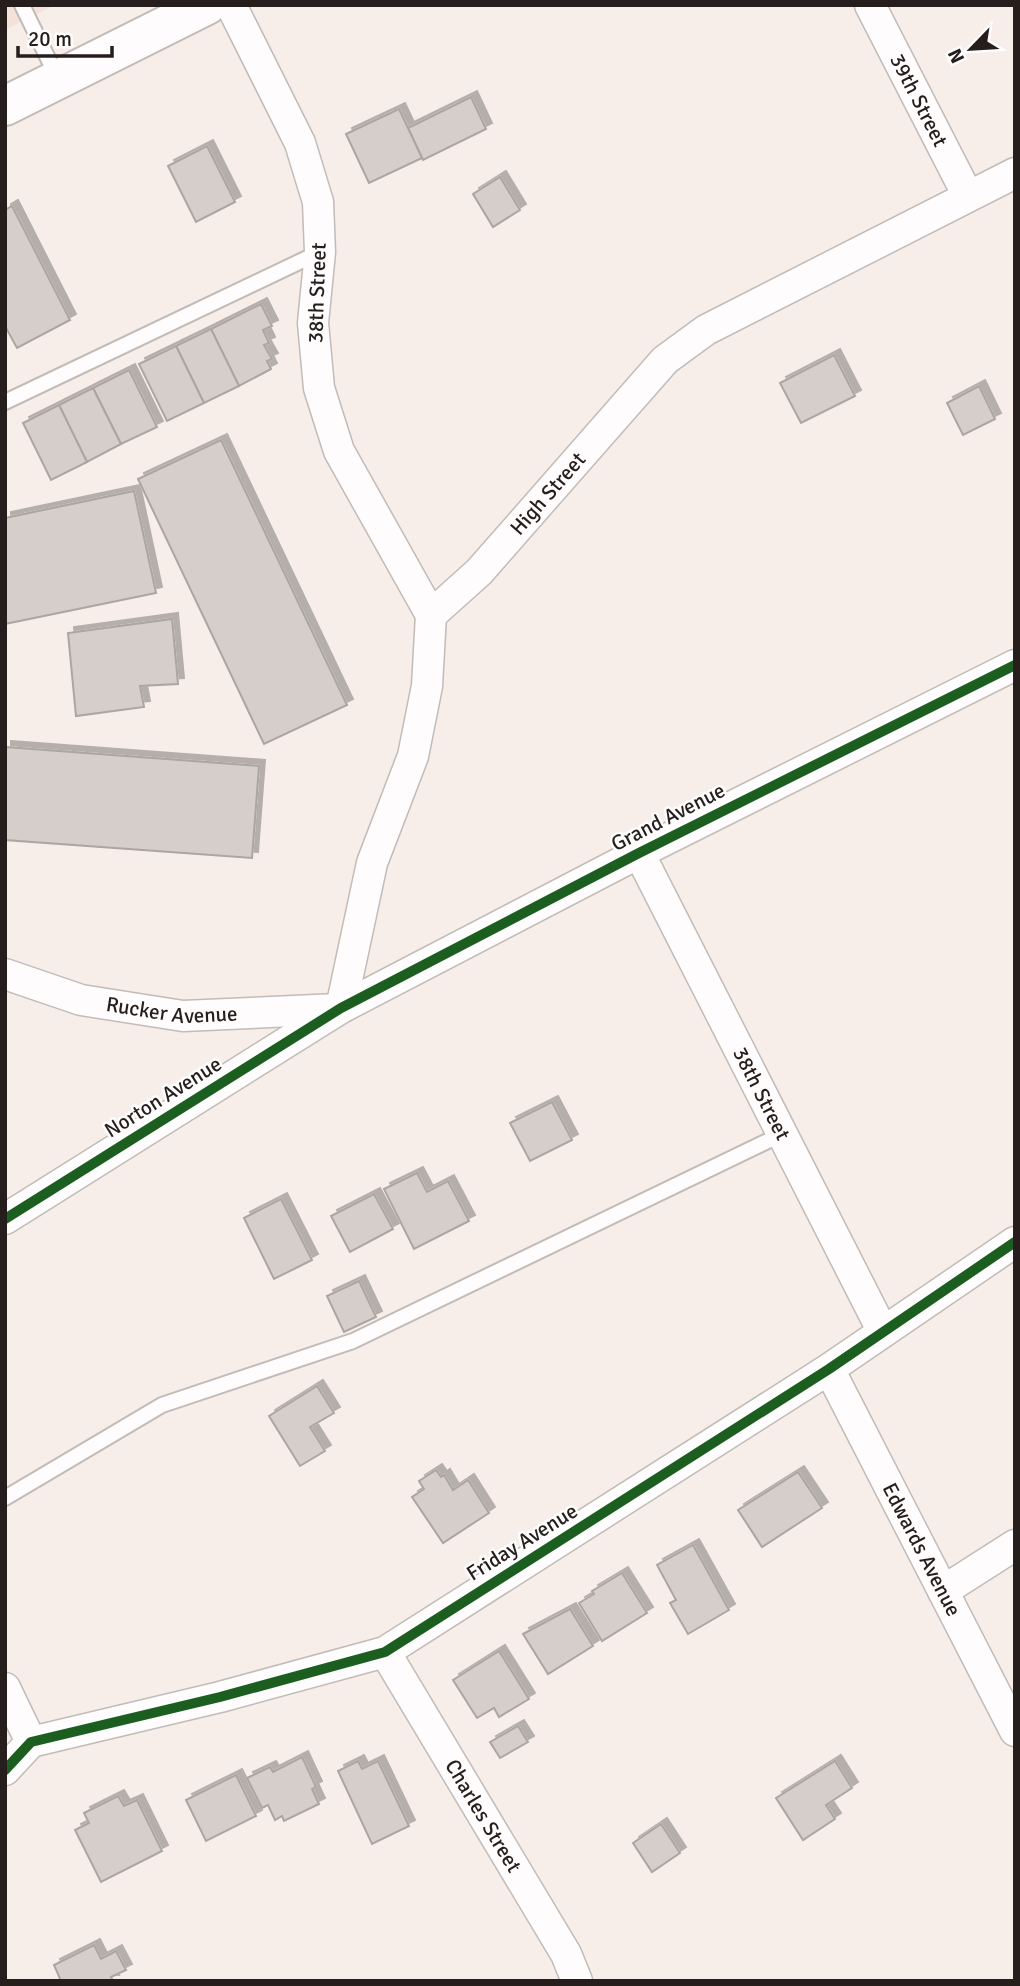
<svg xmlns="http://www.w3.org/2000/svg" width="1020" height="1986" viewBox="0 0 1020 1986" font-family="Signika,sans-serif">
  <defs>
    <filter id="shadow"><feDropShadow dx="6" dy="-6" stdDeviation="0" flood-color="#0004"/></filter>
  </defs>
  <rect width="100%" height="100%" fill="#f7eeea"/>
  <path fill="#f4e2da" d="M5,5h50l-50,25z"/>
  <g fill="#d5ceca" stroke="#aca5a2" stroke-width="2" filter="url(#shadow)">
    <path d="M471,97l15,32 -63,31 -15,-32z"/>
    <path d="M399,109l23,49 -53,25 -23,-49z"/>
    <path d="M207,146l28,56 -39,20 -28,-56z"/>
    <path d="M500,177l20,33 -27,17 -20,-33z"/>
    <path d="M12,206l58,114 -53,28 -12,-22v-116z"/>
    <path d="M261,304l11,22 -9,4 6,13 -5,2 8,14 -5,2 4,8 -32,17 -28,-57z"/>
    <path d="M211,329l28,57 -35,17 -28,-57z"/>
    <path d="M176,346l28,57 -37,18 -28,-57z"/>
    <path d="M834,355l21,41 -54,27 -21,-40z"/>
    <path d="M129,370l28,57 -36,17 -28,-56z"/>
    <path d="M979,386l16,33 -32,16 -16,-32z"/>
    <path d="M93,388l28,56 -34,18 -28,-57z"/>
    <path d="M59,405l28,57 -36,18 -28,-57z"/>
    <path d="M221,440l126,265 -83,39 -126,-265z"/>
    <path d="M134,491l22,102 -151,31v-106z"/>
    <path d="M172,619l6,65 -38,2 4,21 -68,9 -8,-83z"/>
    <path d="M5,747l254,19 -7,92 -247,-18z"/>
    <path d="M552,1102l20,38 -42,21 -20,-38z"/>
    <path d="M417,1173l10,19 21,-11 21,40 -55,28 -30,-60z"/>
    <path d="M374,1194l19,35 -43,23 -19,-36z"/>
    <path d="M281,1199l31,61 -38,19 -30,-61z"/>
    <path d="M359,1281l17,36 -32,15 -17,-36z"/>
    <path d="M317,1386l17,27 -24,14 15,24 -25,15 -31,-50z"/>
    <path d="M436,1470l5,7 3,-2 9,15 15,-10 21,33 -46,30 -31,-46 12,-8 -5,-8z"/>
    <path d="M798,1472l24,36 -60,39 -24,-37z"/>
    <path d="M693,1545l36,65 -41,24 -18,-31 6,-3 -19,-35z"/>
    <path d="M622,1573l25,40 -45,28 -23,-38 15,-9 -2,-3z"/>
    <path d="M570,1609l23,37 -45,28 -25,-40z"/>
    <path d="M499,1651l30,48 -30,18 -5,-9 -17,10 -24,-38z"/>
    <path d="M518,1726l10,16 -28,16 -10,-16z"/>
    <path d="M302,1757l14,30 -4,2 7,15 -35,17 -2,-5 -7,4 -7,-15 -6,3 -15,-30 23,-11 3,5z"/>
    <path d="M358,1761l4,8 16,-8 31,65 -37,18 -34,-73z"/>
    <path d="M835,1761l17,27 -26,17 9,14 -32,21 -27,-42z"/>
    <path d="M236,1775l20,41 -50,25 -20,-41z"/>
    <path d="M118,1796l6,10 13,-6 25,51 -61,31 -26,-52 14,-7 -5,-10z"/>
    <path d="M661,1824l19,29 -28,19 -19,-29z"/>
    <path d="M94,1945l7,14 15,-8 10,19 -15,7 2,4h-52l-7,-16z"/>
  </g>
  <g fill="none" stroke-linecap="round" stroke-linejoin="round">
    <g stroke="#c2bbb7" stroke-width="18">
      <g id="lane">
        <path d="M22,5l36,74"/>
        <path d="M5,402l315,-150"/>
        <path d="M5,1498l157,-93 191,-64 429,-207"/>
      </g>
    </g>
    <g stroke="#c2bbb7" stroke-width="33">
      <g id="street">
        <path d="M231,5l69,138 18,59 2,50 -7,71 6,65 20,63 92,164"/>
        <path id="s1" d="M870,5l98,191"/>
        <path id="s2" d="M639,853l244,479"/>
        <path id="s3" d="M5,974l76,26 102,16 155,-7"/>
        <path id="s4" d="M341,1008l31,-145 41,-107 14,-70 4,-71 48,-43 186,-212 41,-30 309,-157"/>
        <path d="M5,1219l336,-211 298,-155 376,-188"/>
        <path id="s5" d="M829,1369l186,362"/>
        <path d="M943,1591l72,-46"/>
        <path id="s6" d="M385,1652l181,302 11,27"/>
        <path d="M5,1688l26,54"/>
        <path d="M5,1770l26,-28 189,-45 165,-45 444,-283 186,-127"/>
      </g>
    </g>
    <g stroke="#c2bbb7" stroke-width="42">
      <path id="primary" d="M5,106l202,-101"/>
    </g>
    <use href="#lane" stroke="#fefcfc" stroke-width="14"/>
    <use href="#street" stroke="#fefcfc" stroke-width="30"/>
    <use href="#primary" stroke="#fefcfc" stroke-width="38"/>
    <g stroke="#fdfdfd" stroke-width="15">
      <g id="cycleway">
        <path d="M5,1219l336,-211 298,-155 376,-188"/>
        <path d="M5,1770l26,-28 189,-45 165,-45 444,-283 186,-127"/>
      </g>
    </g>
    <use href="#cycleway" stroke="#1b5e20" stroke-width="10"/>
  </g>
  <g text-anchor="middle" stroke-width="5" stroke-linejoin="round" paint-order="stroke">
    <g font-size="21" fill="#251e1c" stroke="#fdfdfd">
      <text dy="7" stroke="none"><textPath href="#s1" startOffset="107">39th Street</textPath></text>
      <text transform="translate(317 293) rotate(-88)" y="7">38th Street</text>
      <text dy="7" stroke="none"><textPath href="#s4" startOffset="574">High Street</textPath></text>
      <text transform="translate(668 817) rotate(-27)" y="7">Grand Avenue</text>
      <text dy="7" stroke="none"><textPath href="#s3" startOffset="172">Rucker Avenue</textPath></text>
      <text dy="7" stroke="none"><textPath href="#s2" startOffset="270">38th Street</textPath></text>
      <text transform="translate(163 1097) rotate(-32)" y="7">Norton Avenue</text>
      <text transform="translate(522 1542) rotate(-32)" y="7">Friday Avenue</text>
      <text dy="7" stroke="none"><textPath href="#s5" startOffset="203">Edwards Avenue</textPath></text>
      <text dy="7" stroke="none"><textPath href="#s6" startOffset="191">Charles Street</textPath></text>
    </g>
  </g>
  <rect width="1020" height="1986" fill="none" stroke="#251e1c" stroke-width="14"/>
  <g transform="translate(971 49) rotate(245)" stroke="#fdfdfd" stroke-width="5" paint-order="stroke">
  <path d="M0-5L12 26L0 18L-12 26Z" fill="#251e1c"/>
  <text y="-10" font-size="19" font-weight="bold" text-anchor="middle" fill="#251e1c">N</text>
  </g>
  <path d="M18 46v10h94v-10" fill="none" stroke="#251e1c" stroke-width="3.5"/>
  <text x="28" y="46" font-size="21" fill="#251e1c" stroke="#fdfdfd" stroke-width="5" paint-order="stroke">20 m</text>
</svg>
